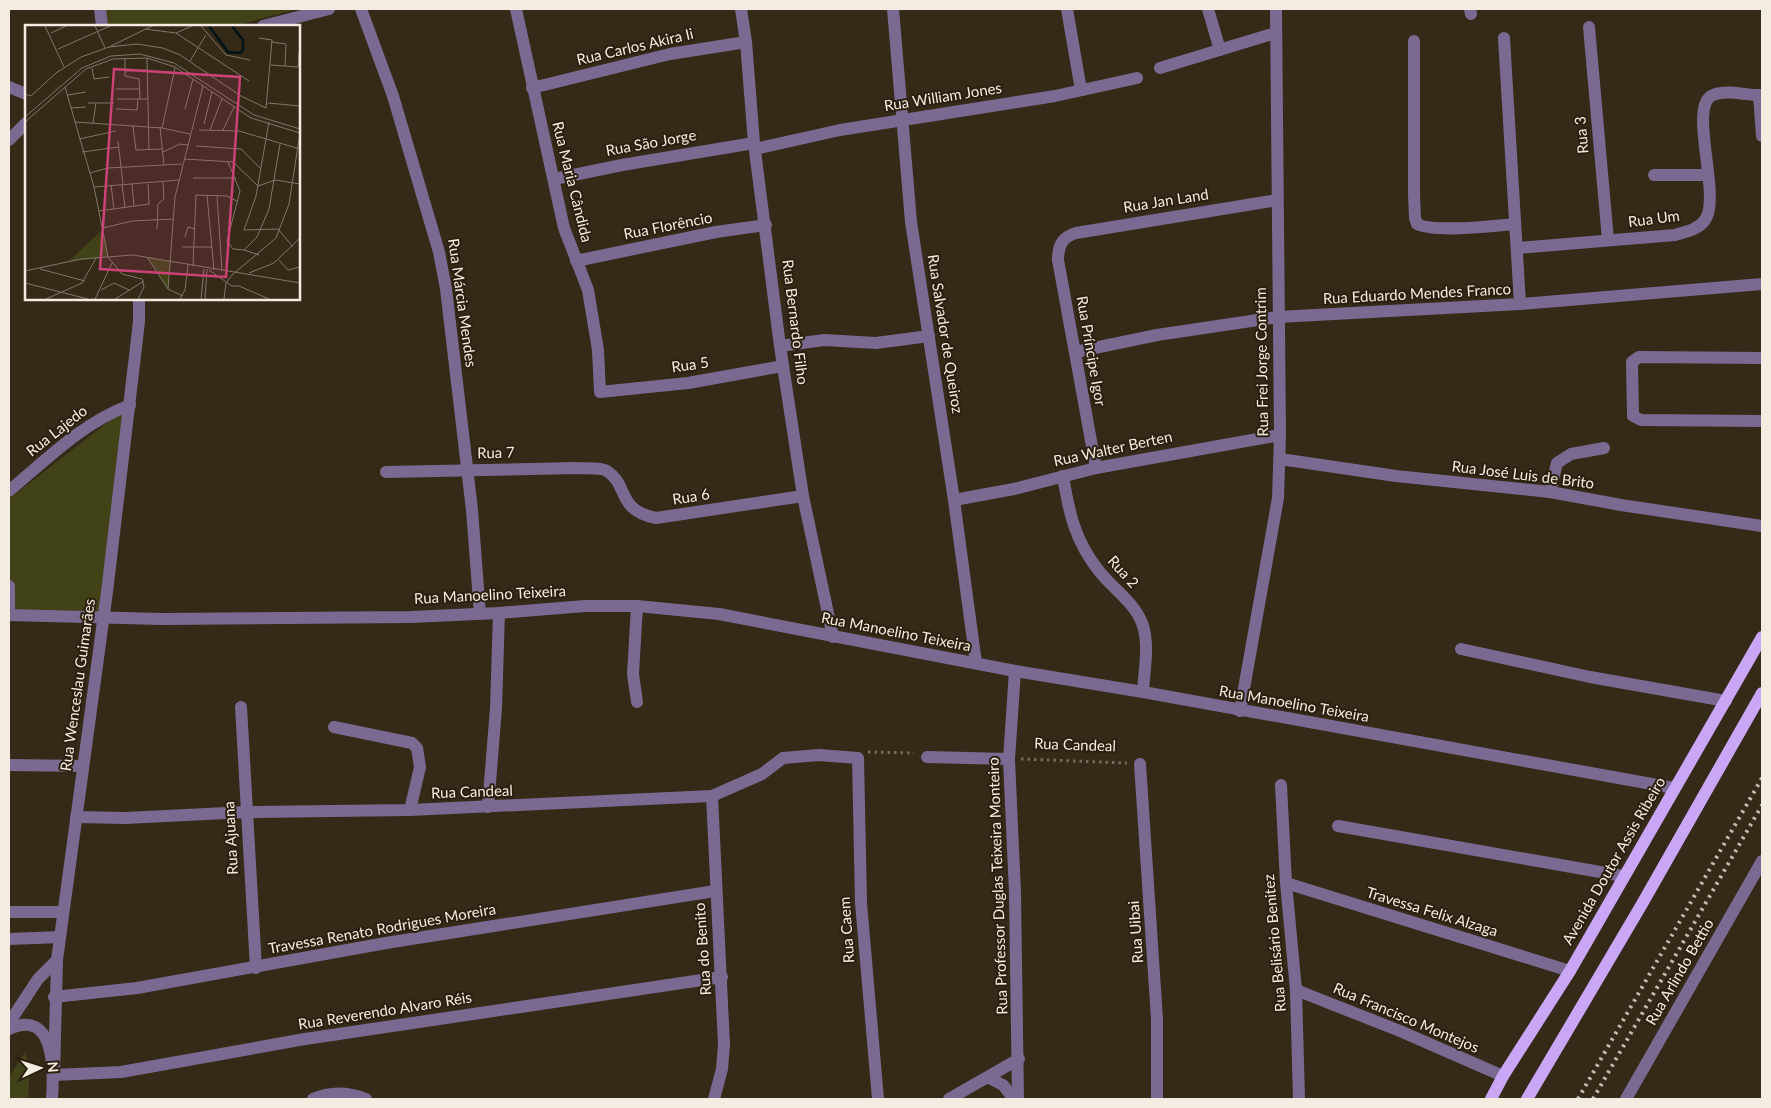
<svg xmlns="http://www.w3.org/2000/svg" width="1771" height="1108" viewBox="0 0 1771 1108" font-family="Lato,sans-serif">
  <rect width="100%" height="100%" fill="#352918"/>
  <g fill="#414218">
    <path d="M97,9h200l-62,17h-135z"/>
    <path d="M130,405l-27,211 -94,-2v-115z"/>
    <path d="M25,1052l5,17 -2,30h-19v-22z"/>
  </g>
  <g fill="none" stroke-linecap="round" stroke-linejoin="round">
    <g stroke="#776c5d" stroke-width="3" stroke-dasharray="2.5 4" stroke-linecap="butt">
      <path d="M868,752l46,1"/>
      <path d="M1021,759l106,4"/>
    </g>
    <g stroke="#7a6a91" stroke-width="12">
      <path d="M100,9l2,17"/>
      <path d="M361,9l32,87 46,156 7,37 26,221 8,104"/>
      <path d="M516,9l48,219 24,62 10,60 2,42 88,-9 95,-17"/>
      <path d="M741,9l5,33 8,101 26,203 23,150 30,141"/>
      <path d="M893,9l18,213 43,278 22,163"/>
      <path d="M1067,9l14,81"/>
      <path d="M1208,9l12,41"/>
      <path d="M1470,9l1,5"/>
      <path d="M263,26l66,-17"/>
      <path d="M1589,27l19,213"/>
      <path d="M1504,38l16,266"/>
      <path d="M1414,41v153l1,24 2,6c18,9 77,2 98,0"/>
      <path d="M1160,68l115,-35"/>
      <path d="M9,87l17,7"/>
      <path d="M532,88l138,-34 76,-12"/>
      <path d="M1759,95l3,41"/>
      <path d="M9,140l17,-17"/>
      <path d="M755,149l85,-19 215,-34 82,-18"/>
      <path d="M1654,175h54"/>
      <path d="M554,179l68,-14 132,-22"/>
      <path d="M1517,248l158,-13c10,-3 23,-5 30,-15 17,-24 -18,-115 8,-125 15,-6 34,1 49,0"/>
      <path d="M576,261l140,-29 50,-7"/>
      <path d="M780,346l44,-6 52,3 53,-7"/>
      <path d="M1075,352l82,-17 121,-18 242,-13 242,-20"/>
      <path d="M1762,358l-123,-1 -7,5 1,54 8,4 121,1"/>
      <path d="M1280,459l116,17 154,16 71,13 141,21"/>
      <path d="M1096,468l-38,-208c0,-14 4,-23 18,-27l201,-33"/>
      <path d="M386,472l190,-4c9,1 24,-1 31,3 22,14 9,39 49,47l147,-22"/>
      <path d="M1063,476c6,37 12,65 36,95 14,18 35,31 43,52 8,21 2,47 1,69"/>
      <path d="M9,491c38,-32 73,-68 121,-86"/>
      <path d="M1550,492l7,-29 14,-9 33,-6"/>
      <path d="M954,500l60,-11 82,-21 184,-33"/>
      <path d="M9,586v29"/>
      <path d="M637,606l-4,68 4,28"/>
      <path d="M9,615l152,4 250,-2 88,-4 86,-7h52l82,8 296,57 128,21 531,96"/>
      <path d="M1461,649l129,28 136,24"/>
      <path d="M1015,671l-6,88 6,134 3,206"/>
      <path d="M241,707l15,261"/>
      <path d="M1240,711l38,-213 2,-63 -4,-426"/>
      <path d="M334,727l78,16 5,5 3,19 -10,43"/>
      <path d="M927,757l82,2"/>
      <path d="M1140,764l17,255v80"/>
      <path d="M9,765l74,1"/>
      <path d="M1281,785l5,98 10,107 3,109"/>
      <path d="M712,796l12,249 -2,24 -8,30"/>
      <path d="M488,807l8,-99 3,-95"/>
      <path d="M76,817l49,1 122,-6 163,-2 302,-14 50,-22 21,-16 36,-3 39,3 3,145 17,196"/>
      <path d="M1338,826l285,50"/>
      <path d="M1286,883l284,88"/>
      <path d="M9,912h53"/>
      <path d="M9,939l51,-2"/>
      <path d="M1296,990l104,41 103,45"/>
      <path d="M54,997l83,-9 249,-45 329,-52"/>
      <path d="M9,1023l29,-44 19,-19"/>
      <path d="M9,1029c46,-21 45,41 43,70"/>
      <path d="M54,1075l3,-115 50,-368 28,-236 4,-35v-22"/>
      <path d="M54,1075l67,-3 184,-33 417,-62"/>
      <path d="M989,1078l14,7 11,14"/>
      <path d="M313,1099c18,-8 35,-7 53,0"/>
      <path d="M949,1099l70,-40"/>
      <path d="M1626,1099l136,-238"/>
    </g>
    <g stroke="#caa6f7" stroke-width="12">
      <path d="M1491,1099l12,-23 67,-105 192,-334"/>
      <path d="M1527,1099l115,-195 120,-211"/>
    </g>
    <g stroke="#c4bbaf" stroke-width="4" stroke-dasharray="2.5 5" stroke-linecap="butt">
      <path d="M1578,1099l184,-321"/>
      <path d="M1593,1099l169,-294"/>
    </g>
  </g>
  <g text-anchor="middle" stroke-width="4" stroke-linejoin="round" paint-order="stroke">
    <g font-size="15" fill="#f4ece1" stroke="#2b200f">
      <text transform="translate(635 47) rotate(-13)" y="5">Rua Carlos Akira Ii</text>
      <text transform="translate(943 97) rotate(-9)" y="5">Rua William Jones</text>
      <text transform="translate(1582 135) rotate(-95)" y="5">Rua 3</text>
      <text transform="translate(651 143) rotate(-10)" y="5">Rua São Jorge</text>
      <text transform="translate(572 182) rotate(76)" y="5">Rua Maria Cândida</text>
      <text transform="translate(1166 201) rotate(-9)" y="5">Rua Jan Land</text>
      <text transform="translate(1654 219) rotate(-7)" y="5">Rua Um</text>
      <text transform="translate(668 226) rotate(-11)" y="5">Rua Florêncio</text>
      <text transform="translate(1417 294) rotate(-3)" y="5">Rua Eduardo Mendes Franco</text>
      <text transform="translate(462 303) rotate(82)" y="5">Rua Márcia Mendes</text>
      <text transform="translate(795 322) rotate(83)" y="5">Rua Bernardo Filho</text>
      <text transform="translate(945 334) rotate(81)" y="5">Rua Salvador de Queiroz</text>
      <text transform="translate(1091 351) rotate(80)" y="5">Rua Príncipe Igor</text>
      <text transform="translate(1262 362) rotate(-91)" y="5">Rua Frei Jorge Contrim</text>
      <text transform="translate(690 365) rotate(-8)" y="5">Rua 5</text>
      <text transform="translate(57 431) rotate(-38)" y="5">Rua Lajedo</text>
      <text transform="translate(1113 449) rotate(-12)" y="5">Rua Walter Berten</text>
      <text transform="translate(496 453) rotate(-1)" y="5">Rua 7</text>
      <text transform="translate(1523 475) rotate(7)" y="5">Rua José Luis de Brito</text>
      <text transform="translate(691 497) rotate(-9)" y="5">Rua 6</text>
      <text transform="translate(1123 572) rotate(48)" y="5">Rua 2</text>
      <text transform="translate(490 595) rotate(-3)" y="5">Rua Manoelino Teixeira</text>
      <text transform="translate(896 632) rotate(11)" y="5">Rua Manoelino Teixeira</text>
      <text transform="translate(78 685) rotate(-82)" y="5">Rua Wenceslau Guimarães</text>
      <text transform="translate(1294 704) rotate(10)" y="5">Rua Manoelino Teixeira</text>
      <text transform="translate(1075 745) rotate(2)" y="5">Rua Candeal</text>
      <text transform="translate(472 792) rotate(-2)" y="5">Rua Candeal</text>
      <text transform="translate(231 838) rotate(-93)" y="5">Rua Ajuana</text>
      <text transform="translate(1614 861) rotate(-60)" y="5">Avenida Doutor Assis Ribeiro</text>
      <text transform="translate(998 886) rotate(-92)" y="5">Rua Professor Duglas Teixeira Monteiro</text>
      <text transform="translate(1432 912) rotate(17)" y="5">Travessa Felix Alzaga</text>
      <text transform="translate(382 929) rotate(-10)" y="5">Travessa Renato Rodrigues Moreira</text>
      <text transform="translate(847 930) rotate(-94)" y="5">Rua Caem</text>
      <text transform="translate(1136 932) rotate(-94)" y="5">Rua Uibai</text>
      <text transform="translate(1275 943) rotate(-95)" y="5">Rua Belisário Benitez</text>
      <text transform="translate(703 949) rotate(-94)" y="5">Rua do Benito</text>
      <text transform="translate(1680 972) rotate(-60)" y="5">Rua Arlindo Bettio</text>
      <text transform="translate(385 1011) rotate(-9)" y="5">Rua Reverendo Alvaro Réis</text>
      <text transform="translate(1406 1018) rotate(23)" y="5">Rua Francisco Montejos</text>
    </g>
  </g>
  <g transform="translate(25 25)">
    <rect width="275" height="275" fill="#352918"/>
    <path d="M78,204l5,28 -40,5zM122,232l24,5 -3,27z" fill="#414218"/>
    <path fill="none" stroke="#001417" stroke-width="2.5" d="M184,1l19,26 12,1 3,-3v-10l-11,-14"/>
    <path fill="none" stroke="#817768" stroke-width="1" d="M20,1l19,41M70,1l10,22M176,1l25,29 24,5M120,4l31,4 73,48M26,8l15,-7M151,8l16,-7M247,17l14,2 -1,22M84,22l43,-21M33,24l52,-23M122,33l2,92M100,34v17l14,3 1,20M165,36l16,-26M246,40l27,2 1,-14M67,43l2,11 15,-2M100,46l21,-1M40,62l29,100 14,70 14,17 20,5 2,8 -6,12M91,64h24M0,69l6,2 25,-23 25,-16 28,-10 28,-3 26,4 17,7 61,41 25,12 6,-68 -13,-2M43,70l18,-3M92,74h30M63,78h26M243,78l32,3M46,83l15,-1M91,84l21,1 1,-11M160,84l8,-30M0,92l57,-49 29,-12 29,-2 34,9 80,52 46,14M0,97l61,-53 27,-10 34,-1 28,9 76,51 49,15M50,97l87,6 28,6M244,97l-13,74 -12,34 34,-1 15,18M68,98l3,-20M179,99l8,-32M108,101l3,24 26,-1M135,102l4,38M137,103l13,-60M174,105l40,1 61,18M185,105l12,-31M198,105l11,-23M54,114l37,-8M93,116l5,43M171,121l45,3 19,19M57,127l37,-5M138,127l17,-8 8,1M159,134l49,3 25,24 17,-6 25,4M203,137l12,29 -13,50 6,8 11,1 13,-13 12,-28 11,-65M65,148l18,-5 74,-4M168,153h43M107,159l2,22M86,160l3,24M97,160l3,22M69,162l85,-7M182,170l7,75M192,170l5,76M74,186l50,-7 -1,-20M78,203l29,-7 41,-2M132,204l1,-25 6,-5 -1,-17M160,212l3,-10 7,2M157,222h30M219,225l15,5M122,232l21,32 15,7M254,235l9,10 12,-3M168,241l3,-71 31,1 10,5M15,244l45,12M184,245l23,16h7l30,13M0,246l56,-12 52,-4 167,28M224,248l25,-10 26,-25M0,258l63,16M143,264l7,-92 28,-111M76,265l13,-7 15,7M21,274l36,-16 14,-25M70,274l17,-36M90,274l29,-18M155,274l5,-9 3,-25M176,274l3,-30M180,274l2,-30M199,274l2,-16 6,-8 44,-37 13,-34 11,-71"/>
    <path fill="#cc4276" fill-opacity="0.15" stroke="#cc4276" stroke-width="2.5" d="M89,44l126,8 -14,200 -126,-8z"/>
    <rect width="275" height="275" fill="none" stroke="#f4ece1" stroke-width="2.5"/>
  </g>
  <rect width="1771" height="1108" fill="none" stroke="#f4ece1" stroke-width="20"/>
  <g transform="translate(40 1068) rotate(86)" stroke="#2b200f" stroke-width="4" paint-order="stroke">
  <path d="M0-4L9 19L0 12L-9 19Z" fill="#f4ece1"/>
  <text y="-8" font-size="14" font-weight="bold" text-anchor="middle" fill="#f4ece1">N</text>
  </g>
</svg>
